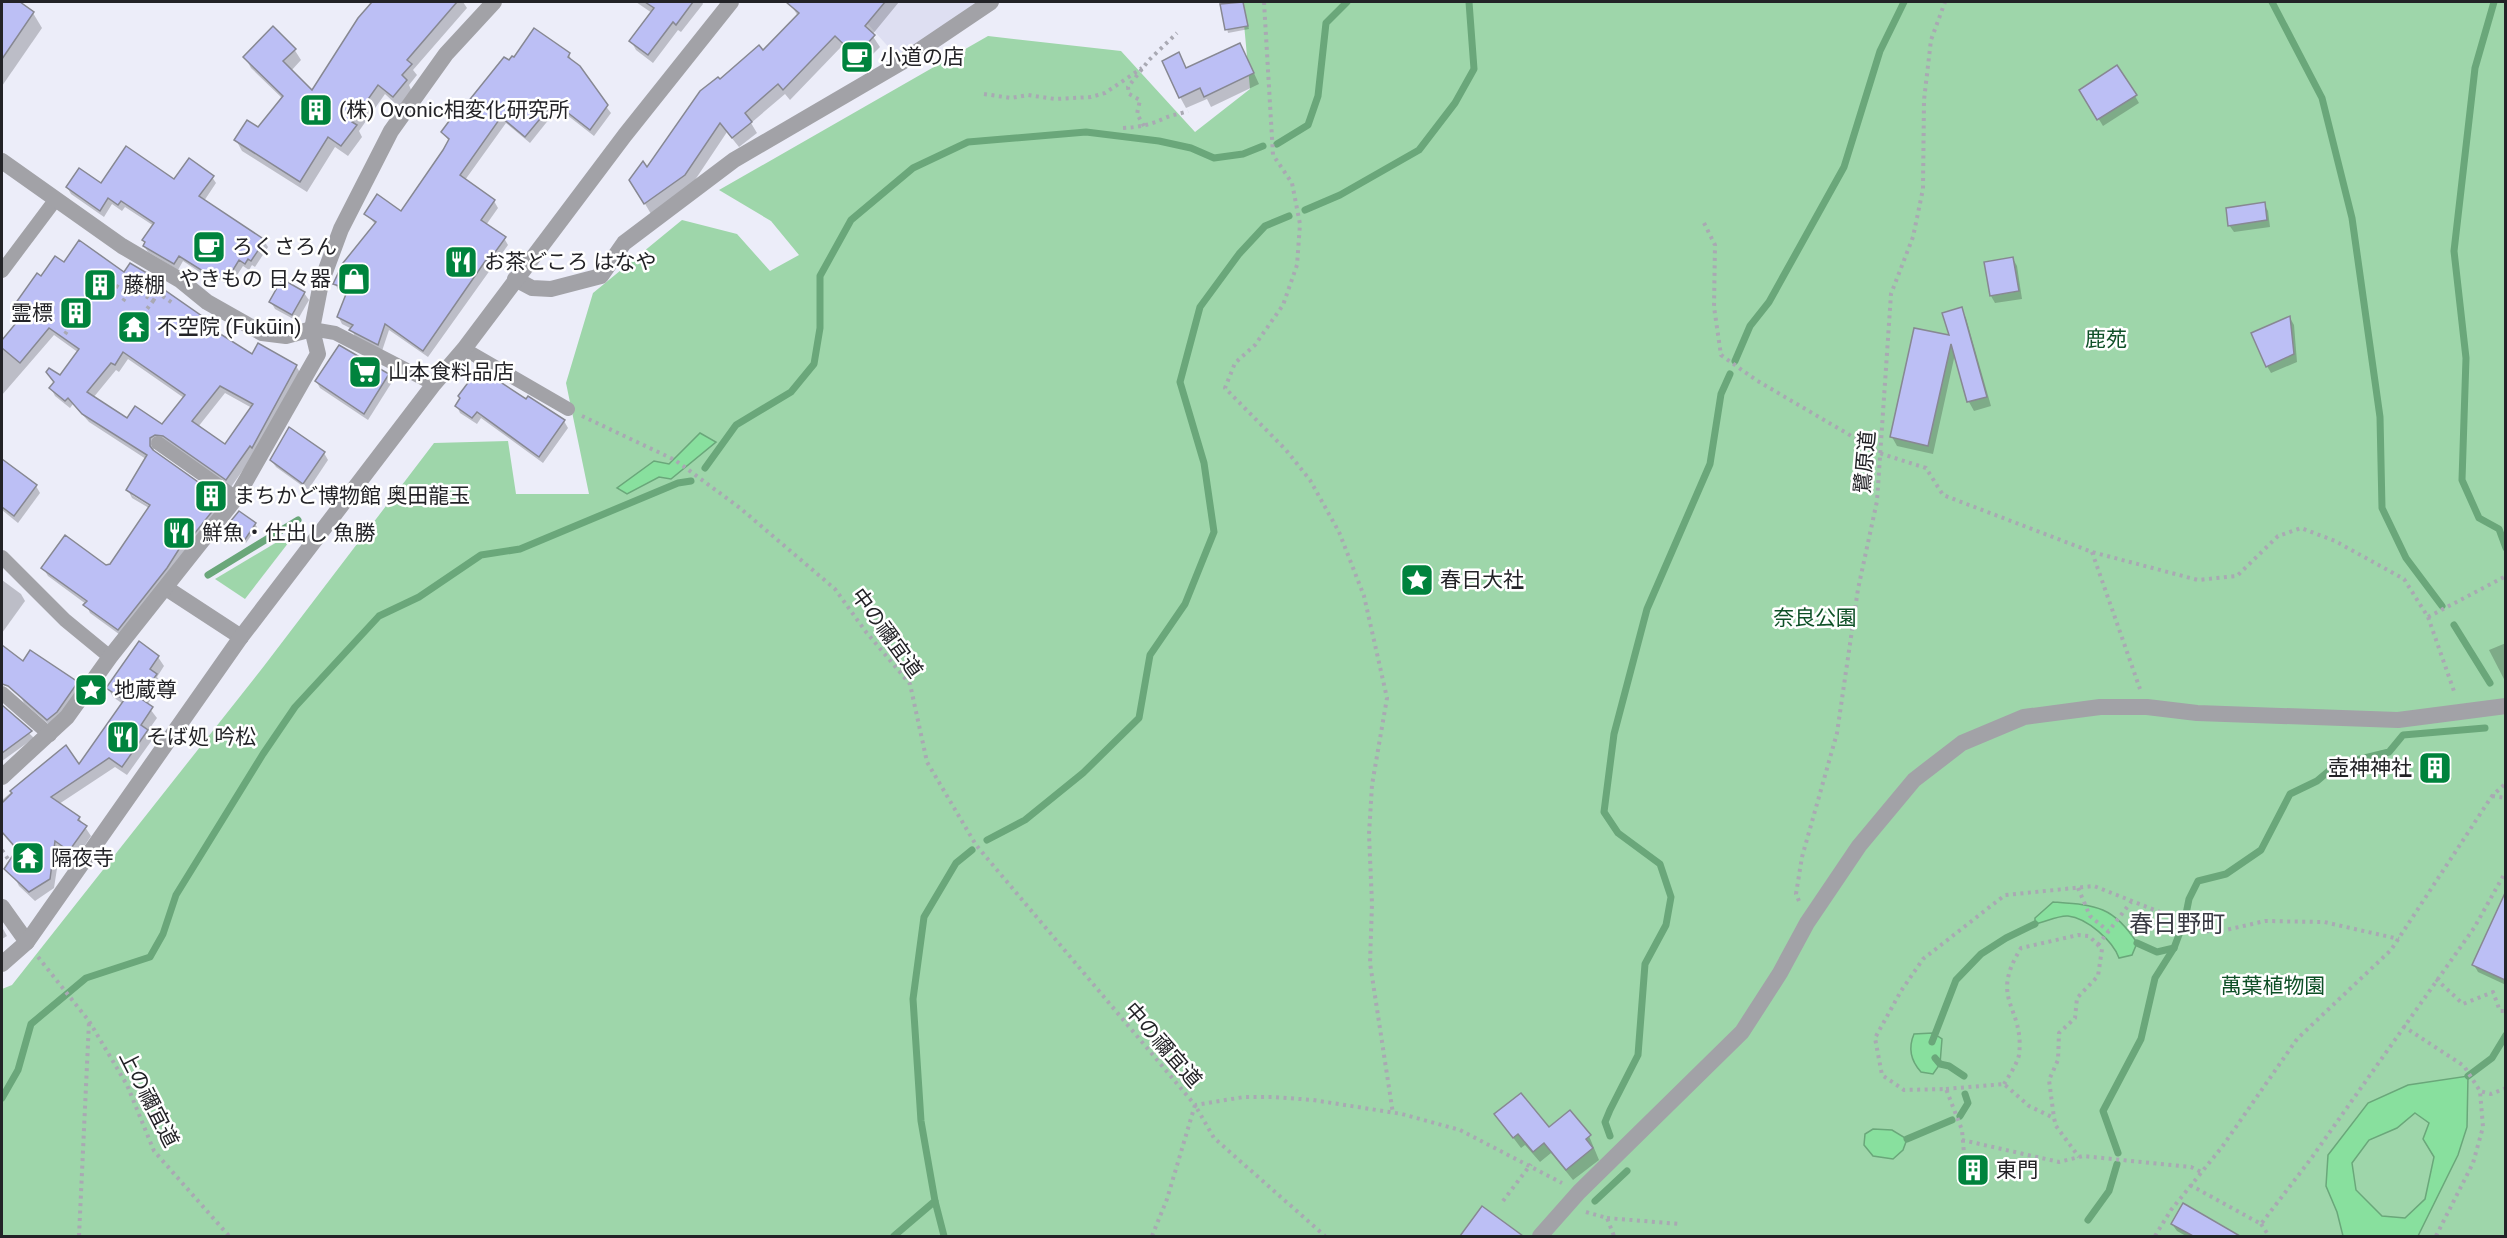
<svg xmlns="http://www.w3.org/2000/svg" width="2507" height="1238" viewBox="0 0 2507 1238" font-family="Roboto,'Noto Sans JP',sans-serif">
  <rect width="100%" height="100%" fill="#ecedf9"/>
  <path fill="#dedff2" d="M848,2h143l-89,60z"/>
  <g fill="#9ed6aa">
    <path d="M1242,2h1263v1234h-2503v-247l10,-4 252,-319 170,-223 74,-2 8,53h73l-23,-111 27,-90 89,-73 55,14 33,37 29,-16 -28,-34 -52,-31 269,-154 133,15 74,81 55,-43z"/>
    <path d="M299,529l-54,70 -30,-20z"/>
  </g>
  <g fill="#88e09e" stroke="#6aa77a" stroke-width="1.5" fill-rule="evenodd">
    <path d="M700,433l16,9 -45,37 -12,-2 -32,17 -10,-6 37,-27 15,3z"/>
    <path d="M2053,902c41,3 60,3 84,41l-5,12 -13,3c-6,-17 -32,-40 -51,-42 -9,-1 -23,6 -33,8v-6z"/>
    <path d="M1933,1033l9,6 -2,25 -7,10 -12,-2c-10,-11 -13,-24 -7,-38z"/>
    <path d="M2468,1076l-1,51 -9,28 -40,81h-75l-6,-24 -11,-26 2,-31 40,-52 40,-18zM2415,1113l14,10 -6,16 11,18 -9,42 -20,19 -23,-2 -26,-26 -4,-27 17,-23 28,-12z"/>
    <path d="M1873,1129l19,1 15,9 -4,11 -10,9 -20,-3 -9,-11 1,-11z"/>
  </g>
  <g fill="#0003" fill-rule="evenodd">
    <path d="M2,2h15l16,11 9,15 -40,58z"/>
    <path d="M374,2h89l4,6 -54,62 4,5 -8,10 3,7 -13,15 -14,-13 -26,37 3,6 -14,19 -13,-9 -28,45 -65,-41 -6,-11 23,-11 24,-30 -32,-31 -6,-11 49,-8 7,11 -10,11 21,21 47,-73z"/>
    <path d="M636,2h66l1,2 -22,28 -3,-2 -25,33 -17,-13 -5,-9 21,-28z"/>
    <path d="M789,2h110l-27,33 8,12 -18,18 -20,-19 -52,54 -5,-6 -34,29 6,10 -18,14 -12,-15 -36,54 -40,28 -20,-34 16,-11 73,-87 43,-30 35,-36z"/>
    <path d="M1242,2l7,27 -21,4 -6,-28z"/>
    <path d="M569,54l3,8 39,51 -17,23 -36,-28 -28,35 -24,-20 -41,57 29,21 4,7 -12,17 18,13 4,7 -80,112 -39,-27 -7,21 -27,-14 -3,-8 -10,-5 -4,-8 9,-22 -8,-3 -4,-7 41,-59 -10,-11 36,-1 47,-72 -6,-8 66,-71z"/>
    <path d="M1179,54l8,15 59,-13 13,28 -48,23 -4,-8 -21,9 -6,-11z"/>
    <path d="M2081,90l54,6 4,7 -36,23z"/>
    <path d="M212,177l4,6 -12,18 60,40 4,6 -13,20 -3,-2 -3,5 -6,-4 -11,17 -2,-1 -2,3 -16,-10 -2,4 -27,-18 -5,9 -30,-18 -4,-6 10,-20 -29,-19 -3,4 -10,-7 -8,13 -33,-23 -4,-7z"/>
    <path d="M2264,204l4,7 2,16 -36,5 -5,-7z"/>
    <path d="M2013,259l4,7 5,33 -27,4 -4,-7z"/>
    <path d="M64,264l97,19 5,8 41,31 6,9 39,25 44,10 5,8 -46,79 -24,34 -77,-40v6l67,47 4,8 -102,129 -33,-24 -4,-9 -38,-28 -5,-8 68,-2 38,-58 -17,-10 -4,-8 18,-31 -57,-37 -16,-18 -3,4 -15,-12 -4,-8 3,-5 -7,-10 13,4 19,-24 -25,-18 -52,60v-53l23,-28 -8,-10 25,-26zM128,359l56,39 -21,28 -36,-6 -34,-22 23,-28 3,2zM225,393l27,15 -27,38 -27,-19zM132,492l25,15 -1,3 -24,-15z"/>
    <path d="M304,293l5,7 -12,21 -22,-12 -4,-7z"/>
    <path d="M1961,309l5,9 25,88 -17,5 -5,-9 -14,-48 -22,100 -36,-8 -5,-9 59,-100z"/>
    <path d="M2290,318l4,7 3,37 -26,11 -4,-7z"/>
    <path d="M388,375l4,7 -24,38 -48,-32 -4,-7z"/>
    <path d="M528,398l36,23 4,7 -25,35 -62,-45 -4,6 -17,-11 -3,-7 69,-5z"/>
    <path d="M289,429l35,24 4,7 -20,30 -32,-23 -5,-7z"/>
    <path d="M9,466l27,20 4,7 -22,30 -16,-13v-34z"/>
    <path d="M255,524l2,3 -11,16 -19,-15z"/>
    <path d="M2,580l19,14 4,7 -23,32z"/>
    <path d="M139,643l19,14 6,9 -7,11 4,7 -14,21 10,13 -10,14 5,8 -25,35 -12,-8 -56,37 20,14 12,18 -16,24 -15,-11 -6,39 -19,13 -16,-15 -5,-10 3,-25 -15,-18v-33l64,-53 13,20 44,-63 -10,-7 -5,-9z"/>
    <path d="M2506,643v40l-17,-33z"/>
    <path d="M2,647l21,16 54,20 4,7 -29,37 -28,-24 -4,-8 -18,-13z"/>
    <path d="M6,711l28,27 -32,23v-45z"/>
    <path d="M2504,901l2,1v83l-28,-13 -4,-7z"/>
    <path d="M2,927l5,9 -5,3z"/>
    <path d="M1496,1115l53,14 40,7 10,24 -26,20 -22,-27 -11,9 -15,-17 -4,3z"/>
    <path d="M1482,1208l27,20 5,8h-52z"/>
    <path d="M2172,1224l51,9 -2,3h-35l-9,-5z"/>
  </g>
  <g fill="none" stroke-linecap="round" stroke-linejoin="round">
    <g stroke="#6aa77a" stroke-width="7">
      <path d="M2272,2l50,96 30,120 28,199 2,91 24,50 36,48"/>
      <path d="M2494,2l-19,66 -21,183 12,107 -4,122 17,38 20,11 7,19"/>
      <path d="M1277,144l31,-19 10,-29 8,-73 21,-21"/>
      <path d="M1305,210l35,-15 79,-45 36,-47 19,-34 -5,-67"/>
      <path d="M1735,361l15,-35 19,-24 75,-135 36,-116 24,-49"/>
      <path d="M705,468l31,-43 55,-33 23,-28 6,-36v-52l31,-56 62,-52 55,-26 118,-10 73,9 32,7 23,10 29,-4 20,-8"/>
      <path d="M208,575l90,-55"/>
      <path d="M2454,625l36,58"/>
      <path d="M987,840l38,-20 58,-47 56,-55 11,-63 35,-51 29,-72 -10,-69 -24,-81 20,-75 39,-53 26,-28 24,-10"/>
      <path d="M2185,919l4,-20 9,-18 28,-7 35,-24 29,-56 27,-13 19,-16 53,-13 14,-17 82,-7"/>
      <path d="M2137,943l20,9 17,-4"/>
      <path d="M1932,1042l24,-62 25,-26 25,-16 29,-14"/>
      <path d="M1935,1058l5,6 9,2 15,10"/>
      <path d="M2468,1076l24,-18 14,-23"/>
      <path d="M2,1098l16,-28 13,-46 55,-46 64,-21 13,-23 13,-39 87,-141 32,-47 84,-91 40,-19 62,-42 39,-6 158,-66 13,-2"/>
      <path d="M1960,1116l8,-13 -3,-9"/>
      <path d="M1610,1136l-5,-14 5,-12 28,-55 7,-91 21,-39 5,-28 -11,-33 -42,-31 -14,-21 10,-78 33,-125 63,-145 11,-70 9,-20"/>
      <path d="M1907,1139l45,-19"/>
      <path d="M2118,1153l-15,-42 38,-72 14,-61 19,-30 6,-16"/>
      <path d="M935,1201l9,35"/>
      <path d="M1595,1201l32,-30"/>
      <path d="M2088,1220l21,-29 8,-27"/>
      <path d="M894,1236l41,-35 -14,-80 -8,-122 11,-82 32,-54 16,-13"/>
    </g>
  </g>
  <g fill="#bcbff5" stroke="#878892" stroke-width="1.5" fill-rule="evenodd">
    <path d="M2,2h18l14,10 -32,47z"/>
    <path d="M372,2h85l-50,58 5,4 -10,11 5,5 -14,17 -15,-12 -26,37 5,3 -16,21 -13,-9 -28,45 -66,-42 13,-20 11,7 25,-31 -40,-39 30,-31 23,23 -13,12 29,29 46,-72z"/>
    <path d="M645,2h48l-17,23 -3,-3 -25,33 -19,-14 25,-33z"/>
    <path d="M786,2h99l-20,24 10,9 -19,21 -21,-20 -52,54 -5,-6 -33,29 7,9 -20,16 -12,-15 -35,52 -41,29 -15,-24 14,-19 4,6 53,-76 18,-14 2,2 39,-34 4,5 36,-37z"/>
    <path d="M1243,2l5,24 -23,4 -5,-26z"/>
    <path d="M534,28l36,25 -2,4 12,9 28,39 -18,25 -36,-28 -29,35 -24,-20 -41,58 35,25 -14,20 25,17 -18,25 -2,-2 -63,91 -38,-27 -7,21 -29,-15 4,-5 -16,-8 11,-28 -15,-5 10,-21 33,-41 -12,-8 13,-20 24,17 42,-61 6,-11 -8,-7 23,-31 3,2 37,-46 5,3 3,-4 2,1z"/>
    <path d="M1240,43l14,30 -50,24 -4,-9 -21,10 -17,-37 17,-9 7,16z"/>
    <path d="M2117,65l20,30 -40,25 -18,-30z"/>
    <path d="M126,146l48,33 15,-21 25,18 -15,20 66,44 -14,21 -3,-2 -3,5 -6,-4 -11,18 -2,-2 -3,3 -15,-9 -2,3 -27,-17 -5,8 -31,-18 2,-4 -3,-2 12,-17 -33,-22 -3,4 -10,-7 -8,13 -34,-24 13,-19 22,15z"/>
    <path d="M2265,202l2,18 -39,6 -2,-18z"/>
    <path d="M79,240l45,32 6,-9 32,19 -3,4 50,35 -3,4 46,29 6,-11 39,22 -45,83 -2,-2 -24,34 -63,-44 -8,-1 -5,3v8l3,4 69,49 -31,39 -3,-3 -21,33 -49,62 -35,-25 4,-4 -46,-33 24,-33 41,30 4,-1 40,-59 -24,-15 21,-35 -65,-41 -14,-16 -3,3 -16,-13 5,-6 -8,-10 3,-4 11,7 19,-26 -30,-21 -29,35 -18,-15v-8l24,-29 -11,-7 22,-31 4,3 14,-20 9,6zM123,352l62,43 -23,29 -27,-18 -8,12 -40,-26 24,-29 4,2zM220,386l33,18 -28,40 -33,-23z"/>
    <path d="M2013,257l6,34 -29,5 -6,-34z"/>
    <path d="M282,279l23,13 -13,23 -23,-13z"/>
    <path d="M1962,307l25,90 -20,5 -16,-58 -23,102 -38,-9 24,-109 35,7 -7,-22z"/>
    <path d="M2290,316l4,38 -28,13 -15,-34z"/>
    <path d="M339,345l50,29 -25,40 -49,-33z"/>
    <path d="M479,368l47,31 2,-3 37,24 -26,37 -62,-45 -5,6 -17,-12 5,-8 -2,-2z"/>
    <path d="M289,427l36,25 -22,32 -33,-24z"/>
    <path d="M2,459l35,26 -23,31 -12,-9z"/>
    <path d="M239,511l17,12 -12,18 -19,-13z"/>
    <path d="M139,641l20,15 -9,13 7,5 -17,24 13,9 -12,18 7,5 -26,37 -13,-9 -58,39 29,20 -2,3 9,6 -18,25 -14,-10 -5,38 -21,13 -25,-23 13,-20 -15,-17v-29l10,-10 -2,-2 56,-46 13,19 45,-64 -18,-12z"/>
    <path d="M2,645l21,16 7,-11 48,32 -21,30 -10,8 -39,-34 -6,-2z"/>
    <path d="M2,705l30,26 -30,22z"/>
    <path d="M2505,893v87l-33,-15z"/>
    <path d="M1521,1093l28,34 21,-17 21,25 -5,4 7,9 -27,22 -22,-27 -11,9 -15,-18 -5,4 -19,-24z"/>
    <path d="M2183,1203l57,33h-47l-22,-12z"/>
    <path d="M1482,1206l41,30h-63z"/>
  </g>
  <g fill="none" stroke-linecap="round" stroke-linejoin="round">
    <g stroke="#a9a9b3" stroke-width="4" stroke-dasharray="3 4.5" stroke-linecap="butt">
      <path d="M1264,2l9,153 19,28 8,41 -3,41 -14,40 -28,40 -20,18 -10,25 61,62 24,30 29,52 25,64 23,102 -15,87 -3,49 3,70 -2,59 23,151"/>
      <path d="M984,94l27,4 17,-3 27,4 36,-2 14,-4 37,-25"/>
      <path d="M1144,126l-7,-12 3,-14 -11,-6 -1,-7 21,-27 28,-27"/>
      <path d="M1123,128c17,-1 27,-3 42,-10 6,-3 15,-4 23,-7"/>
      <path d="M1704,223l11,22 -1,62 7,48 35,25 126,74 44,14 17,27 149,57 106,28 39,-4 41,-40 23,-8 34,13 69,38 24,38 27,77"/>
      <path d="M140,292l13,9 -9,12 5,4"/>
      <path d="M123,301l10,-14 7,5 7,-10"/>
      <path d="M153,301l5,-8 16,11"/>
      <path d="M65,334l36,-52 9,6 3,-4 15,9"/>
      <path d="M582,416l93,44 65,48 95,81 31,43 44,52 17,78 49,83 219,260 49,-8h30l39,3 89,14 58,16 102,53"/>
      <path d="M2092,552l48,137"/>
      <path d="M2428,617l78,-41"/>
      <path d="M2492,796l14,2"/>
      <path d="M2,850l6,9"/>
      <path d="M2078,888l12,28 18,15"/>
      <path d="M1799,901l-3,-7 6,-37 35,-124 21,-144 19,-88 14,-207 22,-57 10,-48 1,-89 7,-60 14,-38"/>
      <path d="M2098,945l33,-43"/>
      <path d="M38,957l51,64 38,64 27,66 75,85"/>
      <path d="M2436,979l27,25 30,-12 7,19h6"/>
      <path d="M2403,1026l61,40 16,25"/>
      <path d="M2004,1084c5,-8 13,-20 15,-29 6,-49 -31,-54 2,-107l57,-13 11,1 13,13 -4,27 -21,22 -2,20 -16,15 -1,27 -9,20 5,38"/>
      <path d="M1946,1089l58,-5 25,22 25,12 2,8 23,31"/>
      <path d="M1962,1140l97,22 24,-6 108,11 10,5"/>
      <path d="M1965,1165l-3,-35 -16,-41 -42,1 -22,-15 -7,-37 26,-47 22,-32 82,-64 89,-9 119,47 52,-12 59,1 75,17"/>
      <path d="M2190,1185l71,39 49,-64 164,-232 32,-57"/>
      <path d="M1503,1201l28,-37"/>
      <path d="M1586,1212l21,6 7,18"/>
      <path d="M1607,1218l72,6"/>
      <path d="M2261,1224l8,12"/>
      <path d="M79,1236l10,-214"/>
      <path d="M1152,1236l15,-37 28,-94 19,33 111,98"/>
      <path d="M2155,1236l16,-26 51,-63 75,-108 94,-89 101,-154 14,-13"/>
      <path d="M2436,1236l37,-73 10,-36 -3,-36 11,3 15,-6"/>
    </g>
    <g stroke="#a2a2a7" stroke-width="14">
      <path d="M2,271l54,-72"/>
      <path d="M312,329l23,4 99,51"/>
      <path d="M464,349l104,60"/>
      <path d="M158,443l78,55"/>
      <path d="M2,557l63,63 45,37"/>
      <path d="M2,693l48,42"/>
    </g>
    <path stroke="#a2a2a7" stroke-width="16" d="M1540,1236l39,-44 163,-160 38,-59 27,-50 52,-77 55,-66 48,-37 62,-26 76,-10h47l50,6 201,7 108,-14"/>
    <g stroke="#a2a2a7" stroke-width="16">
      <path d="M2,161l120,85 58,34 27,22 55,31 24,3 26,-7"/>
      <path d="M515,279l17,9 19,1 50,-13 23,-33 110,-83 168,-98 89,-60"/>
      <path d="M166,588l75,49"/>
      <path d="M2,777l65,-60 43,-60 126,-159 82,-144 -6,-25 9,-46 20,-54 50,-98 55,-77 48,-52"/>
      <path d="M2,907l25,35"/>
    </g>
    <path stroke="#a2a2a7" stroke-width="16" d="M2,964l25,-22 214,-305 193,-253 30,-35 161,-214 106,-133"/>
  </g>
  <defs>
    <g id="cafe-square" transform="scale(1.725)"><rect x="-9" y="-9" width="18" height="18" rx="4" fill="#00833d" stroke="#fff"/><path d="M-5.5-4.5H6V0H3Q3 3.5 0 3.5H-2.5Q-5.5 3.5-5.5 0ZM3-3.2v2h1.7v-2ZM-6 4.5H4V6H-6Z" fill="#fff"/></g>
    <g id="building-square" transform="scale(1.725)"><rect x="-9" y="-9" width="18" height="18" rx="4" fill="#00833d" stroke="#fff"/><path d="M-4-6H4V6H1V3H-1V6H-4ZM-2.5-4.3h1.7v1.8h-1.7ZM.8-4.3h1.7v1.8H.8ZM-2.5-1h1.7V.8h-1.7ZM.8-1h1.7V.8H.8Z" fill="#fff"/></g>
    <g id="restaurant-square" transform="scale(1.725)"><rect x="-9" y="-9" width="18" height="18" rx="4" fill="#00833d" stroke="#fff"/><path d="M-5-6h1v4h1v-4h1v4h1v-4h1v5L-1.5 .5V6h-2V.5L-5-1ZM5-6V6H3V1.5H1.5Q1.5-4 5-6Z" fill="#fff"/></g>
    <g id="shop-square" transform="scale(1.725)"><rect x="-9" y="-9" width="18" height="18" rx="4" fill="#00833d" stroke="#fff"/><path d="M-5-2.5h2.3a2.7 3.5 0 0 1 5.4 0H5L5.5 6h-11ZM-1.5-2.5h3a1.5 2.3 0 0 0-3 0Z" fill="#fff"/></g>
    <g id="temple-square" transform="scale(1.725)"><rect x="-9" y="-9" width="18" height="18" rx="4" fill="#00833d" stroke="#fff"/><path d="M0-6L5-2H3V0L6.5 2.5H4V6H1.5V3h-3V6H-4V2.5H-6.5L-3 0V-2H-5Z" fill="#fff"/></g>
    <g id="supermarket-square" transform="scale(1.725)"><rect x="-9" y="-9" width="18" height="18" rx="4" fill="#00833d" stroke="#fff"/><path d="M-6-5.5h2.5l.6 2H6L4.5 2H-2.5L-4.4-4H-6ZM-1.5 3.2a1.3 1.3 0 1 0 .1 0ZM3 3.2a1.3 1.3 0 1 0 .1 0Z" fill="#fff"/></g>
    <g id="sight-square" transform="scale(1.725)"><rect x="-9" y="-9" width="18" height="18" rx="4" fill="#00833d" stroke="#fff"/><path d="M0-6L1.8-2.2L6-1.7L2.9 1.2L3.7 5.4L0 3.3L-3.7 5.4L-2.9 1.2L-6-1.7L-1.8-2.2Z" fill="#fff"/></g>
  </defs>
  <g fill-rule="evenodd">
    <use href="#cafe-square" x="857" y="57"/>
    <use href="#building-square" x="316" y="110"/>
    <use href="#cafe-square" x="209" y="247"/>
    <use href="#restaurant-square" x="461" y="262"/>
    <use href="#shop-square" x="354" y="279"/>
    <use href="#building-square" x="100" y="285"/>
    <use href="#building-square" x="76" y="313"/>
    <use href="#temple-square" x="134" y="327"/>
    <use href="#supermarket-square" x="365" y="372"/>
    <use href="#building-square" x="211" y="496"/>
    <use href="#restaurant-square" x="179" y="533"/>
    <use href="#sight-square" x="1417" y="580"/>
    <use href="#sight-square" x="91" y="690"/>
    <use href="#restaurant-square" x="123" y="737"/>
    <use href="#building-square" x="2435" y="768"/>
    <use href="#temple-square" x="28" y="858"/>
    <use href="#building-square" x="1973" y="1170"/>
  </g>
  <g text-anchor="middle" stroke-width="5" stroke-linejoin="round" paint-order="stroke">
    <g font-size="21" fill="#232327" stroke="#fff" text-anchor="start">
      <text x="880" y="64">小道の店</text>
      <text x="339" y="117">(株) Ovonic相変化研究所</text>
      <text x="232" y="254">ろくさろん</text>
      <text x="484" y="269">お茶どころ はなや</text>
      <text x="331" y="286" text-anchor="end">やきもの 日々器</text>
      <text x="123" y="292">藤棚</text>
      <text x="53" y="320" text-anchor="end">霊標</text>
      <text x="157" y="334">不空院 (Fukūin)</text>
      <text x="388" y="379">山本食料品店</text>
      <text x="234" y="503">まちかど博物館 奥田龍玉</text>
      <text x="202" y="540">鮮魚・仕出し 魚勝</text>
      <text x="1440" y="587">春日大社</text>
      <text x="114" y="697">地蔵尊</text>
      <text x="146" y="744">そば処 吟松</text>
      <text x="2412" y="775" text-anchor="end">壺神神社</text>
      <text x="51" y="865">隔夜寺</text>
      <text x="1996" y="1177">東門</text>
    </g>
    <g font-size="21" fill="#0e5027" stroke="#fff">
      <text x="2106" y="346">鹿苑</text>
      <text x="1815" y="625">奈良公園</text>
      <text x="2273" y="993">萬葉植物園</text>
    </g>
    <g font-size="21" fill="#232327" stroke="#fff">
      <text transform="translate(1865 462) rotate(-85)" y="7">鷺原道</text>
      <text transform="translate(887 633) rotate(54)" y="7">中の禰宜道</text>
      <text transform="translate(1163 1045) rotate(49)" y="7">中の禰宜道</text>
      <text transform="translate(149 1099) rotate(63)" y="7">上の禰宜道</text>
    </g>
    <g font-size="24" fill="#3a3b44" stroke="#fff">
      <text x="2177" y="932">春日野町</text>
    </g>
  </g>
  <rect width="2507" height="1238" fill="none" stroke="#232327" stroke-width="6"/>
</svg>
